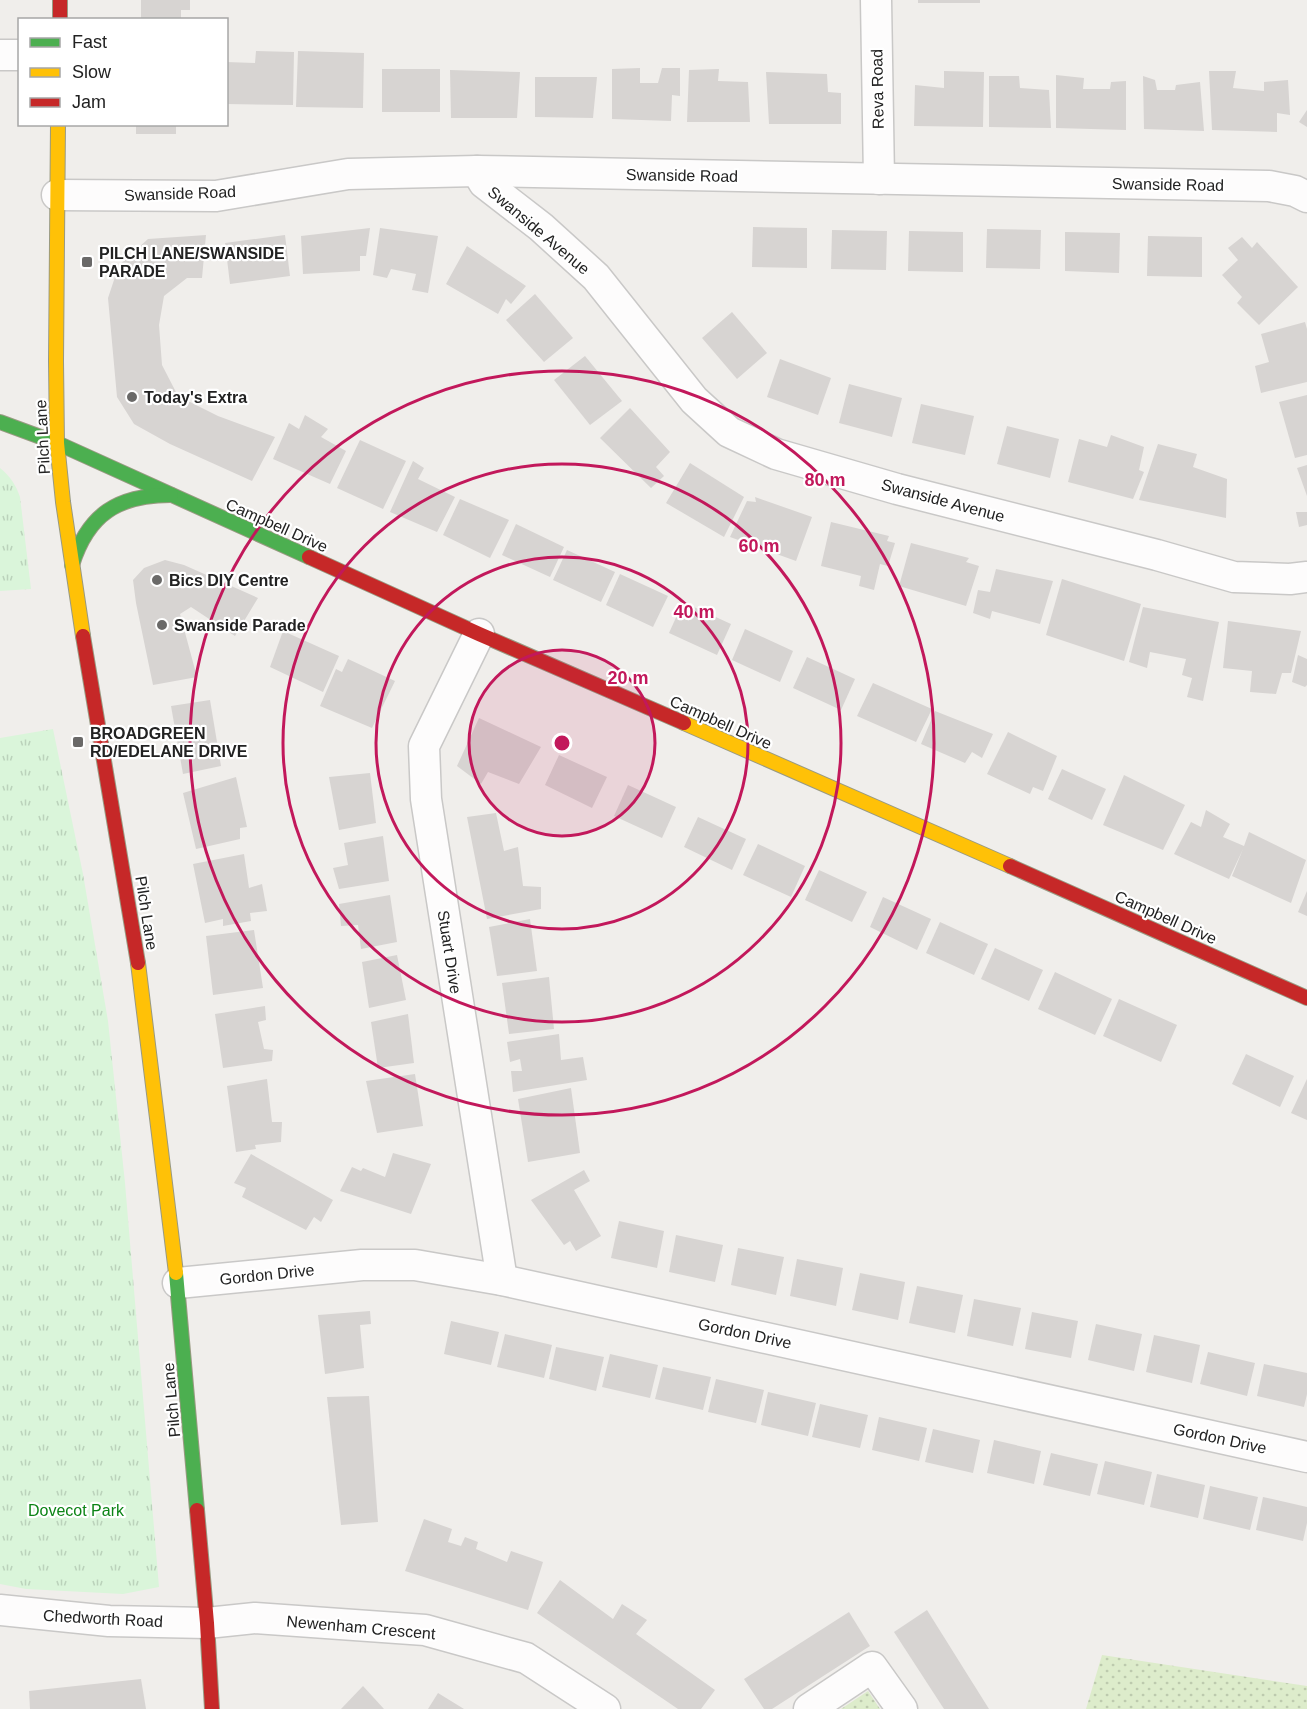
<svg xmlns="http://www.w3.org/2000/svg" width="1307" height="1709" viewBox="0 0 1307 1709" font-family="Arial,sans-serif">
  <defs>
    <pattern id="grass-dots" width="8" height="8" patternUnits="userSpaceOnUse" patternTransform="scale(1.5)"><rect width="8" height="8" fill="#ddeccb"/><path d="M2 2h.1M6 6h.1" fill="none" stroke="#bdcaae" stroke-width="1.8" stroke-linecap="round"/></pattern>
    <pattern id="park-tufts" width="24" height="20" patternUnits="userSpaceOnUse" patternTransform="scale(1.5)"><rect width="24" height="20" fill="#daf5da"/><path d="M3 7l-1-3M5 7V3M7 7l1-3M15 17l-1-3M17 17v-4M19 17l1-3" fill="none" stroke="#bbd2bb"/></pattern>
  </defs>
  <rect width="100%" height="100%" fill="#f0eeeb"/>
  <g fill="url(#grass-dots)">
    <path d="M1102,1655l205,31v23h-221z"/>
    <path d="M868,1691l12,18h-39z"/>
  </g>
  <g fill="url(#park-tufts)">
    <path d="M0,468c10,8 16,17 20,29l11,92 -31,2z"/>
    <path d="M53,729l30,145 25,147 17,162 34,404 -36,7 -97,-5 -26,-5v-846z"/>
  </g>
  <g fill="#d7d4d2">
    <path d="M141,0h49v10h-9v10h-40z"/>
    <rect x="918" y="0" width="62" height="3"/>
    <path d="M256,51l38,1 -1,53 -67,-1v-42l29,1z"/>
    <path d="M298,51l66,2 -1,55 -67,-1z"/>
    <path d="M640,68v15h18l4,-15h18v28l-8,-1 -1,26 -59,-2v-50z"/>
    <rect x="382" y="69" width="58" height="43"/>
    <path d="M719,69l-1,12 30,1 2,40h-63l2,-52z"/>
    <path d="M450,70l70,2 -3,46h-66z"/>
    <path d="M944,71l40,1 -1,55 -69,-1 1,-41 29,3z"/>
    <path d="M1209,71h27l-3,17 31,3v-9l24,-2 2,35 -13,-2v19l-65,-2z"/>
    <path d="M766,72l61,2 1,18 13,1v31h-72z"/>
    <path d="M1056,75l28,3 -1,11h27l1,-7 15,-1v49l-70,-2z"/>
    <path d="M989,76h30l1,12 29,2 2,38 -62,-1z"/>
    <path d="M1143,76l12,4 2,10h18l1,-5 24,-3 4,49 -60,-2z"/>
    <path d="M535,77h62l-4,41 -58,-1z"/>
    <path d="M1307,110v17l-8,-5z"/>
    <rect x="136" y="124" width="40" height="10"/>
    <path d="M753,227l54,1v40l-55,-1z"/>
    <path d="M370,228l-4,28h-6v15l-57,3 -2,-38z"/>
    <path d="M380,228l58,8 -10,57 -16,-3 4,-16 -25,-5 -4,9 -14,-3z"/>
    <path d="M987,229l54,1 -1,39 -54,-1z"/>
    <path d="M832,230l55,1 -1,39 -55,-1z"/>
    <path d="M909,231l54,1v40l-55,-1z"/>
    <path d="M1065,232l55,1 -1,40 -54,-2z"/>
    <path d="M206,235l-4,43h-15l-23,18 -5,29 3,40 16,31 40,20 57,21 -23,44 -82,-37 -36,-20 -17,-27 -9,-99 11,-33 29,-26z"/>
    <path d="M285,235l5,41 -60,8 -5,-41z"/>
    <path d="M1148,236l54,1v40l-55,-1z"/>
    <path d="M1242,237l10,11 5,-6 41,45 -39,38 -22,-22 5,-6 -20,-22 16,-15 -10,-12z"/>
    <path d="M467,246l59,40 -15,18 -5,-5 -8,15 -52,-30z"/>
    <path d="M535,294l38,44 -29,24 -38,-42z"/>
    <path d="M732,312l35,41 -30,26 -35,-41z"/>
    <path d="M1305,322l2,7v53l-46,11 -6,-27 14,-4 -8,-28z"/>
    <path d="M585,356l37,45 -32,24 -36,-45z"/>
    <path d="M780,359l51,19 -13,37 -51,-18z"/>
    <path d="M849,384l53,14 -10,39 -53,-14z"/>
    <path d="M1307,395v60l-12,3 -16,-56z"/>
    <path d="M921,404l53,12 -9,39 -53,-12z"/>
    <path d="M630,408l40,44 -14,15 8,9 -13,12 -51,-50z"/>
    <path d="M305,415l23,14 -7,8 25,14 -16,33 -57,-25 16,-36 10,6z"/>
    <path d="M1007,426l52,13 -9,39 -53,-14z"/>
    <path d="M1111,435l33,12 -5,23 5,2 -11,27 -65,-17 11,-43 28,8z"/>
    <path d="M360,440l46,21 -23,48 -46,-21z"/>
    <path d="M1158,444l39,10 -4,13 34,12 -1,39 -87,-18z"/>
    <path d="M413,461l11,7 -6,11 37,18 -18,35 -47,-20z"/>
    <path d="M690,463l54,34 -20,40 -58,-34z"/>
    <path d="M1307,465v31l-10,-28z"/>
    <path d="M755,497l57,20 -16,44 -66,-24 17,-36 9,1z"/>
    <path d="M460,499l49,21 -19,38 -47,-23z"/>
    <path d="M1296,512h11v13l-8,2z"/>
    <path d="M831,522l58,14 -2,5 8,2 -7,23 -8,-2 -6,26 -15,-4 2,-10 -40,-10z"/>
    <path d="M516,524l48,23 -14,30 -48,-22z"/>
    <path d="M911,543l58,15 -3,4 13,4 -13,40 -67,-20z"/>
    <path d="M567,550l48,22 -14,30 -48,-22z"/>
    <path d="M165,560l19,5 74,33 -23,38 -44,-29 -11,7 17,63 -44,8 -17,-82 -3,-23 11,-12z"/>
    <path d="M996,569l57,12 -13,43 -48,-13 -2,8 -17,-6 5,-23 12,2z"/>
    <path d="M620,574l48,22 -15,31 -47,-22z"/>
    <path d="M1062,579l79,25 -17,57 -78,-26z"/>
    <path d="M683,602l48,22 -14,31 -48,-22z"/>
    <path d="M1143,607l76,15 -16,79 -16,-4 5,-19 -10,-3 4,-16 -36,-7 -3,16 -18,-6z"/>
    <path d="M1228,621l73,10 -10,42h-9l-6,21 -26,-2 2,-21 -29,-3z"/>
    <path d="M745,629l48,22 -13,31 -48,-22z"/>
    <path d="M283,631l56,25 -16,36 -53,-25z"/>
    <path d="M1298,655l9,4v26l-2,2 -13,-5z"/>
    <path d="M807,657l48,22 -14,31 -48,-22z"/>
    <path d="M348,659l47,22 -23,47 -52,-22 16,-37 6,3z"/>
    <path d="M873,683l59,26 -16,33 -59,-26z"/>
    <path d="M210,700l11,66 -38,8 -12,-68z"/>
    <path d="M935,711l58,23 -11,24 -10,-6 -7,11 -44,-19z"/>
    <path d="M479,718l62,29 -22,37 -31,-12 -7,12 -24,-18z"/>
    <path d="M1008,732l49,24 -14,35 -10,-4 -3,7 -43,-20z"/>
    <path d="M559,755l48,22 -15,31 -47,-23z"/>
    <path d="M1062,769l44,20 -14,31 -44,-21z"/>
    <path d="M370,773l6,50 -37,7 -10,-53z"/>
    <path d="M1124,775l61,30 -22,45 -60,-25z"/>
    <path d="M236,777l11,50 -7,1v11l-44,10 -13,-56z"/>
    <path d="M628,785l48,22 -14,31 -48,-22z"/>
    <path d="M1206,810l24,14 -7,13 21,9 5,-14 57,28 -15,43 -59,-27 11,-27 -14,30 -55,-25 17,-32 10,5z"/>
    <path d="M496,813l8,38 14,-4 5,39 18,1v22l-54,10 -20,-102z"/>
    <path d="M698,817l48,22 -14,31 -48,-23z"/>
    <path d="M383,836l6,45 -50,8 -6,-21 15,-3 -4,-22z"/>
    <path d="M758,844l47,22 -14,31 -48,-22z"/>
    <path d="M244,854l5,34 13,-4 5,27 -17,2 1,8 -28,5v-7l-18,4 -12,-59z"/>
    <path d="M819,870l48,22 -15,30 -47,-22z"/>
    <path d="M1307,891v25l-9,-4z"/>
    <path d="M390,895l7,47 -36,7 -3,-24 -17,1 -2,-22z"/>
    <path d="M883,897l48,22 -14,31 -47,-23z"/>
    <path d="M530,919l7,52 -40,5 -8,-49z"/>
    <path d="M940,922l48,22 -14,31 -48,-22z"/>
    <path d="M254,930l9,58 -50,7 -7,-59z"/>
    <path d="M995,948l48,22 -14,31 -48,-22z"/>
    <path d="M397,955l9,45 -37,8 -7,-46z"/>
    <path d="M1055,972l57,27 -17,36 -57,-26z"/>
    <path d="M549,977l5,52 -45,5 -7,-51z"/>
    <path d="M1119,999l58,26 -16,37 -58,-26z"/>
    <path d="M265,1006l1,14 -8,2 6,27 9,1 -1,11 -49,7 -8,-54z"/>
    <path d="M408,1014l6,49 -36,5 -7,-46z"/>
    <path d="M559,1034l2,26 22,-3 4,23 -74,12 -2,-21h11l-2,-12 -10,3 -3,-20z"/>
    <path d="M1246,1054l48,22 -14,31 -48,-23z"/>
    <path d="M415,1074l8,52 -46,7 -11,-52z"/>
    <path d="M267,1079l5,43h10l-1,20 -26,3 1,4 -20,3 -9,-66z"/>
    <path d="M1307,1079v41l-16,-7z"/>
    <path d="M571,1088l9,65 -52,9 -10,-63z"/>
    <path d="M393,1153l38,11 -20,50 -71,-23 12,-24 9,4 2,-3 22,9z"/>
    <path d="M251,1154l82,46 -12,22 -7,-5 -8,13 -64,-33 4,-9 -12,-5z"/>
    <path d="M584,1170l6,11 -16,9 27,46 -25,15 -6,-10 -6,4 -33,-45z"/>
    <path d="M619,1221l45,10 -7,37 -46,-10z"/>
    <path d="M676,1235l47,10 -8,37 -46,-10z"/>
    <path d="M738,1248l46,9 -8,38 -45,-10z"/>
    <path d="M797,1259l46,9 -7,38 -46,-10z"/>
    <path d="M860,1273l45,9 -7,38 -46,-10z"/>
    <path d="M917,1286l46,9 -8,38 -46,-10z"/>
    <path d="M974,1299l47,9 -8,38 -46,-10z"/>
    <path d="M370,1311l1,13 -11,1 4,43 -39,6 -7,-59z"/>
    <path d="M1032,1312l46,9 -7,37 -46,-9z"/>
    <path d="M451,1321l48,11 -8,33 -47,-11z"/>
    <path d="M1096,1324l46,10 -8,37 -46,-11z"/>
    <path d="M505,1334l47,11 -8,33 -47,-11z"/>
    <path d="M1154,1335l46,10 -8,38 -46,-11z"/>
    <path d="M556,1347l48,10 -8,34 -47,-12z"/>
    <path d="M1208,1352l47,11 -8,33 -47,-12z"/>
    <path d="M610,1354l48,11 -8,33 -48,-11z"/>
    <path d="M1264,1364l43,9v21l-3,13 -47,-11z"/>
    <path d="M663,1367l48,10 -8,33 -48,-11z"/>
    <path d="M716,1379l48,11 -8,33 -48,-11z"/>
    <path d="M768,1392l48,11 -8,33 -47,-11z"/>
    <path d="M369,1396l9,126 -37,3 -14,-128z"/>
    <path d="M820,1404l48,11 -8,33 -48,-11z"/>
    <path d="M879,1417l48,11 -8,33 -47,-11z"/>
    <path d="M933,1429l47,11 -7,33 -48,-11z"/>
    <path d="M994,1440l47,11 -7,33 -47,-11z"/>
    <path d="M1051,1453l47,11 -8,32 -47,-11z"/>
    <path d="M1105,1461l47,11 -8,33 -47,-11z"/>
    <path d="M1157,1474l48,11 -7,33 -48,-11z"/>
    <path d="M1210,1486l48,11 -8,33 -47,-11z"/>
    <path d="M1263,1497l44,10v16l-4,18 -47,-11z"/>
    <path d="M424,1519l28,10 -4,13 13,4 4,-9 13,5 -2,7 31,13 4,-11 32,11 -15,48 -123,-39z"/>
    <path d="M560,1580l53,39 9,-15 25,16 -11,14 79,56 -14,19h-23l-141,-96z"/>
    <path d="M927,1610l62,99h-45l-50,-77z"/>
    <path d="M849,1612l21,34 -98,63h-8l-20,-30z"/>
    <path d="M141,1679l5,30h-116l-1,-18z"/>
    <path d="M363,1686l21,23h-43z"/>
    <path d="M438,1693l26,16h-36z"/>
  </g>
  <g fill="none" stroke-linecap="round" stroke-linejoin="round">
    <g stroke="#c9c8c7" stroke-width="33">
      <g id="street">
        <path d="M876,0l3,179"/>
        <path d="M0,55h20"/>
        <path d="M477,171l7,12 57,44 55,50 98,123 35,32 47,22 121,35 260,66 77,22 56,2 17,-2"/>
        <path d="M57,195l159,1 132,-22 129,-3 792,15 26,5 12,6"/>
        <path d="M479,634l-55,112 2,53 76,481"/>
        <path d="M178,1283l184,-18h53l87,15 805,177"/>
        <path d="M0,1610l109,11 98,2 48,-5 170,12 101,28 79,51"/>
        <path d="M809,1709l63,-42 30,42"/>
      </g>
    </g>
    <g stroke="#999a82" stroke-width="16">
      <g id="fast">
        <path d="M0,422l57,21 252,114"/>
        <path d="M72,565c16,-51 46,-70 99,-70"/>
        <path d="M176,1273l21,237"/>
      </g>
    </g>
    <g stroke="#999a82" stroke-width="16">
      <g id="slow">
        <path d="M58,124l-2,237 1,82 6,59 20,134"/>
        <path d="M684,723l326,143"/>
        <path d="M138,963l38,310"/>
      </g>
    </g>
    <g stroke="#999a82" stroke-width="16">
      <g id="jam">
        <path d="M60,0v20"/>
        <path d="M309,557l170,77 205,89"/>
        <path d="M83,636l55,327"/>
        <path d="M1010,866l297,132"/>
        <path d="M197,1510l10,113 5,86"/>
      </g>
    </g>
    <use href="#street" stroke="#fdfcfc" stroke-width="30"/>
    <use href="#fast" stroke="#4caf50" stroke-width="14"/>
    <use href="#slow" stroke="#ffc107" stroke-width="14"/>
    <use href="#jam" stroke="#c62828" stroke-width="14"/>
  </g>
  <circle cx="562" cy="743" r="93" fill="#c2185b" fill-opacity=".12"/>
  <g fill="none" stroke="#c2185b" stroke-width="3">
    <circle cx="562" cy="743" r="93"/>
    <circle cx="562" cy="743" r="186"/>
    <circle cx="562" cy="743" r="279"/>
    <circle cx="562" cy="743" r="372"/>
  </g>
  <g fill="#6a6968" stroke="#fff" stroke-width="2">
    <rect x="81" y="256" width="12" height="12" rx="3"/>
    <circle cx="132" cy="397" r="6"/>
    <circle cx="157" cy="580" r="6"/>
    <circle cx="162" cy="625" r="6"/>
    <rect x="72" y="736" width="12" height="12" rx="3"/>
  </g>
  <g text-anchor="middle" stroke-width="4.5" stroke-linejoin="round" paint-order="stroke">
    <g font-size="16" fill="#222" stroke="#fff">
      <text transform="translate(877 89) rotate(-91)" y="6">Reva Road</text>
      <text transform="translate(682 175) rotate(1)" y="6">Swanside Road</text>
      <text transform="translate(1168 184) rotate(1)" y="6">Swanside Road</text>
      <text transform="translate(180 193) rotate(-2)" y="6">Swanside Road</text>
      <text transform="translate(539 230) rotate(40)" y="6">Swanside Avenue</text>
      <text transform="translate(42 437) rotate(-93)" y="6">Pilch Lane</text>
      <text transform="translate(943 500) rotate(15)" y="6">Swanside Avenue</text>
      <text transform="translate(277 525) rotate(24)" y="6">Campbell Drive</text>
      <text transform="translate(721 722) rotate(24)" y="6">Campbell Drive</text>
      <text transform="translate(147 913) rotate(81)" y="6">Pilch Lane</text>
      <text transform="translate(1166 917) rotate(24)" y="6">Campbell Drive</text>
      <text transform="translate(450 952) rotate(81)" y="6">Stuart Drive</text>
      <text transform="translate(267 1274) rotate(-6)" y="6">Gordon Drive</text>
      <text transform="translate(745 1333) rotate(12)" y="6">Gordon Drive</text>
      <text transform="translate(171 1400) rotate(-95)" y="6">Pilch Lane</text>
      <text transform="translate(1220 1438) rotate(12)" y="6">Gordon Drive</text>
      <text transform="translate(103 1618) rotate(3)" y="6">Chedworth Road</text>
      <text transform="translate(361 1627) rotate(5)" y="6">Newenham Crescent</text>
    </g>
    <g font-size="16" font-weight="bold" fill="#222" stroke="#fff" text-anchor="start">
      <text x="99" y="259">PILCH LANE/SWANSIDE<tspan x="99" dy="18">PARADE</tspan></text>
      <text x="144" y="403">Today's Extra</text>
      <text x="169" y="586">Bics DIY Centre</text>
      <text x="174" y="631">Swanside Parade</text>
      <text x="90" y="739">BROADGREEN<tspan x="90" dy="18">RD/EDELANE DRIVE</tspan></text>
    </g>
    <g font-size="16" fill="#0c8416" stroke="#fff">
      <text x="76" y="1516">Dovecot Park</text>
    </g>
  </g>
  <circle cx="562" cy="743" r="9" fill="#c2185b" stroke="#fff" stroke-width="3"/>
  <g font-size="18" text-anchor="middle" font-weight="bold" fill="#c2185b" stroke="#fff" stroke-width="4.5" stroke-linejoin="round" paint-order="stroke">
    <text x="825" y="486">80 m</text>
    <text x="759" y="552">60 m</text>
    <text x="694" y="618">40 m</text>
    <text x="628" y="684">20 m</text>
  </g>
  <rect x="18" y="18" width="210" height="108" fill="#ffffff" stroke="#a7a7a7" stroke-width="1.5"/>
  <rect x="30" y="38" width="30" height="9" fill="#4caf50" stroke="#a7a7a7" stroke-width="1.5"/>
  <text x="72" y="48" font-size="18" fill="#222222">Fast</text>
  <rect x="30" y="68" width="30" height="9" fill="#ffc107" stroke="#a7a7a7" stroke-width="1.5"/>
  <text x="72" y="78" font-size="18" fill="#222222">Slow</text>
  <rect x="30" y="98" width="30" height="9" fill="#c62828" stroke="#a7a7a7" stroke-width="1.5"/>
  <text x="72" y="108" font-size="18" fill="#222222">Jam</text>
</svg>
